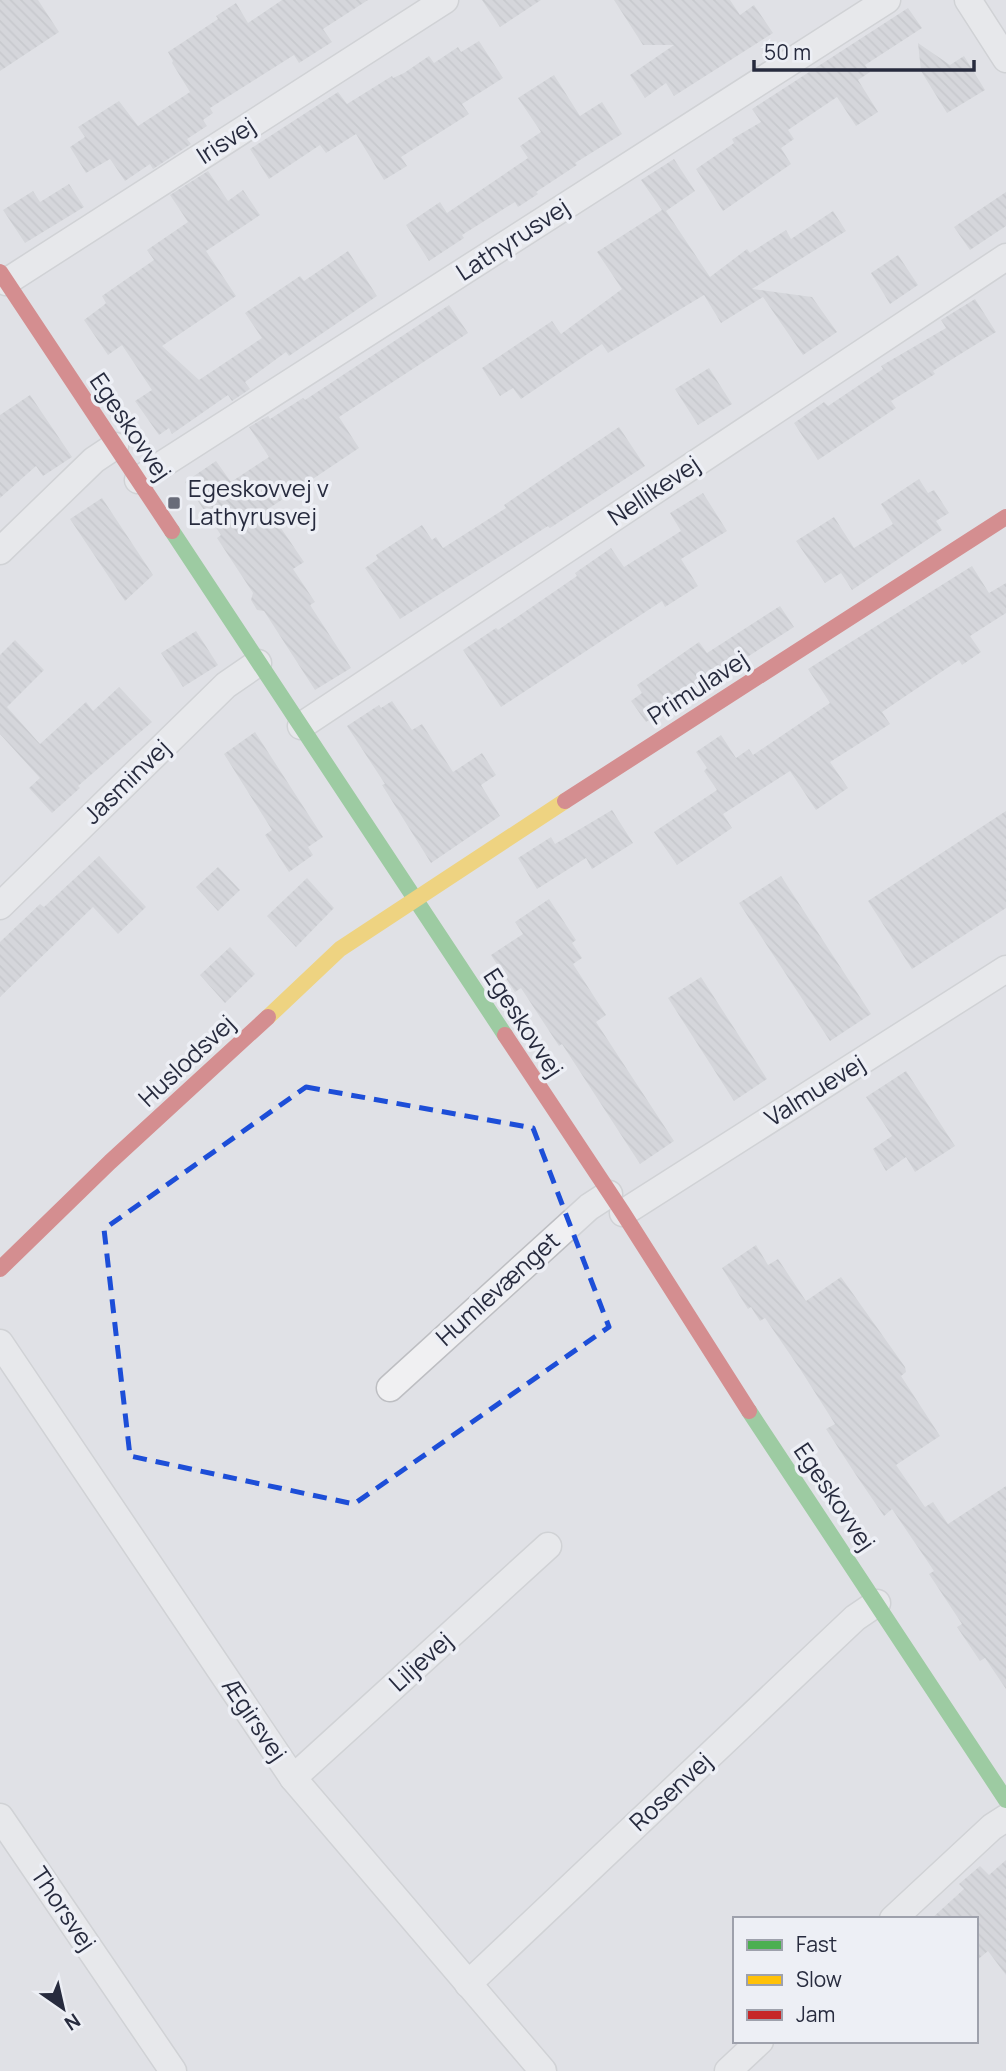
<svg xmlns="http://www.w3.org/2000/svg" width="1006" height="2071" viewBox="0 0 1006 2071" font-family="Manrope,sans-serif">
  <defs>
    <pattern id="building-back-hatch" width="6" height="6" patternUnits="userSpaceOnUse" patternTransform="scale(1.75)"><rect width="6" height="6" fill="#c7c8ce"/><path d="M-1 5l2 2M0 0l6 6M5-1l2 2" fill="none" stroke="#abacb2"/></pattern>
  </defs>
  <rect width="100%" height="100%" fill="#e0e1e6"/>
  <g fill="url(#building-back-hatch)">
    <path d="M0,0h38l21,32 -59,39z"/>
    <path d="M282,0h86l-45,29 9,13 -33,21 -5,-8 -84,53 3,5 -10,7 4,6 -20,13 4,5 -38,25 -3,-5 -25,17 -15,-22 -24,14 -16,-26 15,-10 -7,-10 41,-26 19,25 52,-34 -18,-29 1,-2 -5,-9 50,-33 -2,-3 20,-13 12,20z"/>
    <path d="M482,0h59l-41,27z"/>
    <path d="M614,0h116l10,15 14,-10 19,28 -99,63 -8,-13 -21,15 -15,-23 44,-30h-31z"/>
    <path d="M908,8l14,20 -57,37 5,7 -12,8 20,32 -22,14 -19,-29 -49,33 6,9 -13,9 10,16 -68,47 -27,-42 38,-26 -2,-4 29,-17 -9,-13z"/>
    <path d="M479,41l24,37 -41,26 7,10 -68,43 6,9 -23,14 -28,-46 -30,19 -6,-8 -51,34 -19,-30 88,-57 9,12 45,-28 1,2 11,-5 25,-17 5,7 24,-16 3,5z"/>
    <path d="M918,43l32,22 14,-9 21,34 -38,23 -26,-42z"/>
    <path d="M554,75l26,41 22,-14 20,32 -47,29 2,2 -41,27 2,2 -20,13 -3,-5 -53,33 2,3 -35,23 -23,-36 34,-23 7,11 81,-55 -8,-12 21,-14 -23,-34z"/>
    <path d="M674,159l21,32 -29,20 44,66 37,-28 3,4 36,-23 5,9 42,-28 13,20 -94,58 60,8 25,35 -34,23 -40,-58 -42,26 -17,-28 -96,58 -6,-9 -81,55 -8,-11 -13,8 -18,-28 70,-47 9,13 61,-45 -25,-37 65,-42 -21,-30z"/>
    <path d="M208,171l20,30 15,-11 17,25 -54,36 30,45 -74,50 37,34 63,-42 -17,-25 55,-37 4,5 44,-30 29,45 -88,60 -3,-4 -41,30 5,7 -18,12 -4,-6 -56,39 -3,-6 -10,7 -24,-34 17,-11 -30,-45 -14,10 -24,-35 20,-15 2,-2 -4,-7 52,-36 -7,-10 41,-28 -18,-27z"/>
    <path d="M69,184l15,23 -59,36 -22,-33 30,-19 7,11z"/>
    <path d="M1006,192v34l-36,24 -16,-23z"/>
    <path d="M898,255l20,30 -28,19 -19,-31z"/>
    <path d="M975,299l21,33 -63,39 2,3 -44,27 5,7 -78,52 -24,-37 30,-21 4,4 55,-37 -2,-3 65,-38 -5,-8z"/>
    <path d="M449,305l19,28 -129,84 20,31 -91,61 36,53 -11,7 22,33 -5,3 41,63 -36,22 -51,-79 -7,-1 -6,-10 2,-7 -36,-55 4,-3 -36,-53 31,-21 15,21 38,-25 -20,-30 19,-11 2,3 33,-21 2,2z"/>
    <path d="M709,368l23,36 -34,21 -23,-36z"/>
    <path d="M30,395l42,62 -29,19 -7,-10 -36,32v-83z"/>
    <path d="M619,427l26,39 -95,62 -2,-2 -148,93 -35,-51 13,-9 -2,-4 46,-30 10,15 4,-3 7,11 63,-40 -2,-3z"/>
    <path d="M919,479l9,14 6,-3 15,23 -13,8 6,9 -90,60 -11,-17 -16,10 -29,-42 38,-24 20,31 39,-24 -12,-20z"/>
    <path d="M703,493l24,38 -46,28 17,27 -33,21 -3,-6 -161,106 -38,-57 33,-22 2,2 79,-54 -2,-3 36,-25 13,19 57,-36 -11,-18z"/>
    <path d="M102,498l51,77 -28,26 -55,-82z"/>
    <path d="M972,566l17,27 17,-10v30l-36,23 11,16 -19,13 -3,-5 -77,52 8,12 -60,38 18,26 -32,22 -26,-39 -67,43 9,14 -55,37 -23,-33 63,-42 -13,-19 3,-3 -11,-16 25,-17 15,23 13,-9 4,6 77,-52 -22,-34z"/>
    <path d="M780,606l14,21 -148,95 -15,-21 11,-8 -5,-8 62,-43 8,11z"/>
    <path d="M196,631l22,34 -35,22 -22,-34z"/>
    <path d="M15,640l29,30 -37,37 33,37 46,-42 7,9 26,-24 33,35 -74,64 2,2 -28,25 -23,-25 11,-10 -40,-44v-79z"/>
    <path d="M392,701l20,29 10,-6 31,48 29,-19 14,22 -15,10 19,31 -69,47 -49,-78 3,-1 -38,-58 32,-21 2,3z"/>
    <path d="M255,732l68,105 -15,10 5,8 -24,17 -24,-37 7,-5 -48,-76z"/>
    <path d="M612,810l21,33 -41,26 -6,-11 -49,31 -19,-31 33,-21 4,7z"/>
    <path d="M1006,811v97l-94,61 -44,-68z"/>
    <path d="M99,856l47,51 -28,27 -25,-27 -93,90v-55l40,-38 4,3z"/>
    <path d="M218,867l22,23 -22,21 -22,-24z"/>
    <path d="M781,876l90,138 -41,27 -91,-138z"/>
    <path d="M307,878l27,30 -38,39 -29,-31z"/>
    <path d="M549,899l27,41 -4,3 10,15 -9,6 33,51 -10,7 78,119 -34,23 -78,-120 -3,2 -38,-58 -6,4 -24,-37 32,-21 -8,-12z"/>
    <path d="M230,947l25,27 -30,29 -25,-28z"/>
    <path d="M701,977l66,102 -33,22 -66,-103z"/>
    <path d="M906,1071l49,75 -40,26 -9,-15 -20,14 -13,-22 19,-13 -26,-39z"/>
    <path d="M756,1245l12,20 10,-6 28,42 35,-24 64,90 1,5 -5,4 39,60 -44,29 29,42 8,-5 15,22 58,-38v203l-21,-31 -5,3 -23,-34 5,-3 -33,-50 5,-3 -42,-62 -8,7 -28,-41 -30,-46 9,-5 -35,-55 -35,-51 -5,3 -9,-14 -3,2 -26,-41z"/>
    <path d="M1006,1860v115l-18,-24 -12,10v-42h-45l33,-30 -5,-5 21,-18 9,9z"/>
  </g>
  <g fill="none" stroke-linecap="round" stroke-linejoin="round">
    <g stroke="#bdbec2" stroke-width="29">
      <g id="street">
        <path d="M968,0l38,59"/>
        <path d="M6,282l439,-282"/>
        <path d="M138,480l749,-480"/>
        <path d="M0,551l94,-91 21,-14"/>
        <path d="M301,726l705,-469"/>
        <path d="M0,906l226,-221 32,-22"/>
        <path d="M623,1213l383,-244"/>
        <path d="M0,1343l293,435 250,293"/>
        <path d="M390,1388l199,-181 20,-13"/>
        <path d="M293,1778l255,-232"/>
        <path d="M0,1817l173,254"/>
        <path d="M893,1919l99,-92 14,-9"/>
        <path d="M468,1984l387,-366 22,-15"/>
        <path d="M728,2071l32,-30"/>
      </g>
    </g>
    <use href="#street" stroke="#f0f0f2" stroke-width="26"/>
    <g stroke="#4caf50" stroke-width="16">
      <path d="M172,531l333,504"/>
      <path d="M749,1411l257,389"/>
    </g>
    <path stroke="#ffc107" stroke-width="16" d="M268,1017l72,-68 225,-148"/>
    <g stroke="#c62828" stroke-width="16">
      <path d="M0,272l172,259"/>
      <path d="M565,801l441,-284"/>
      <path d="M505,1035l118,178 126,198"/>
      <path d="M0,1269l110,-107 158,-145"/>
    </g>
  </g>
  <path d="M0 0H1006V2071H0ZM306,1087l227,41 76,199 -255,177 -224,-48 -26,-227z" fill="#e0e1e6" fill-opacity=".55" fill-rule="evenodd"/>
  <path fill="none" stroke="#1d4ed8" stroke-width="5" stroke-dasharray="14 9" stroke-linejoin="round" d="M306,1087l227,41 76,199 -255,177 -224,-48 -26,-227z"/>
  <rect fill="#686b79" stroke="#edeff5" stroke-width="2.5" x="167" y="496" width="14" height="14" rx="3.5"/>
  <g text-anchor="middle" stroke-width="7" stroke-linejoin="round" paint-order="stroke">
    <g font-size="24" fill="#272b3e" stroke="#edeff5">
      <text transform="translate(226 141) rotate(-33)" y="8">Irisvej</text>
      <text transform="translate(513 240) rotate(-33)" y="8">Lathyrusvej</text>
      <text transform="translate(130 427) rotate(56)" y="8">Egeskovvej</text>
      <text transform="translate(654 491) rotate(-34)" y="8">Nellikevej</text>
      <text transform="translate(698 688) rotate(-33)" y="8">Primulavej</text>
      <text transform="translate(127 782) rotate(-44)" y="8">Jasminvej</text>
      <text transform="translate(523 1023) rotate(57)" y="8">Egeskovvej</text>
      <text transform="translate(187 1061) rotate(-43)" y="8">Huslodsvej</text>
      <text transform="translate(815 1091) rotate(-32)" y="8">Valmuevej</text>
      <text transform="translate(498 1289) rotate(-42)" y="8">Humlevænget</text>
      <text transform="translate(834 1497) rotate(56)" y="8">Egeskovvej</text>
      <text transform="translate(421 1662) rotate(-42)" y="8">Liljevej</text>
      <text transform="translate(254 1720) rotate(56)" y="8">Ægirsvej</text>
      <text transform="translate(671 1792) rotate(-43)" y="8">Rosenvej</text>
      <text transform="translate(63 1909) rotate(56)" y="8">Thorsvej</text>
    </g>
    <g font-size="24" fill="#272b3e" stroke="#edeff5" text-anchor="start">
      <text x="188" y="497">Egeskovvej v<tspan x="188" dy="28">Lathyrusvej</tspan></text>
    </g>
  </g>
  <rect x="733" y="1917" width="245" height="126" fill="#edeff5" stroke="#9ea1ac" stroke-width="2"/>
  <rect x="747" y="1940" width="35" height="10" fill="#4caf50" stroke="#9ea1ac" stroke-width="2"/>
  <text x="796" y="1952" font-size="21" fill="#272b3e">Fast</text>
  <rect x="747" y="1975" width="35" height="10" fill="#ffc107" stroke="#9ea1ac" stroke-width="2"/>
  <text x="796" y="1987" font-size="21" fill="#272b3e">Slow</text>
  <rect x="747" y="2010" width="35" height="10" fill="#c62828" stroke="#9ea1ac" stroke-width="2"/>
  <text x="796" y="2022" font-size="21" fill="#272b3e">Jam</text>
  <g transform="translate(63 2008) rotate(146)" stroke="#edeff5" stroke-width="5" paint-order="stroke">
  <path d="M0-5L12 26L0 18L-12 26Z" fill="#272b3e"/>
  <text y="-10" font-size="19" font-weight="bold" text-anchor="middle" fill="#272b3e">N</text>
  </g>
  <path d="M754 60v10h220v-10" fill="none" stroke="#272b3e" stroke-width="3.5"/>
  <text x="764" y="60" font-size="21" fill="#272b3e" stroke="#edeff5" stroke-width="5" paint-order="stroke">50 m</text>
</svg>
